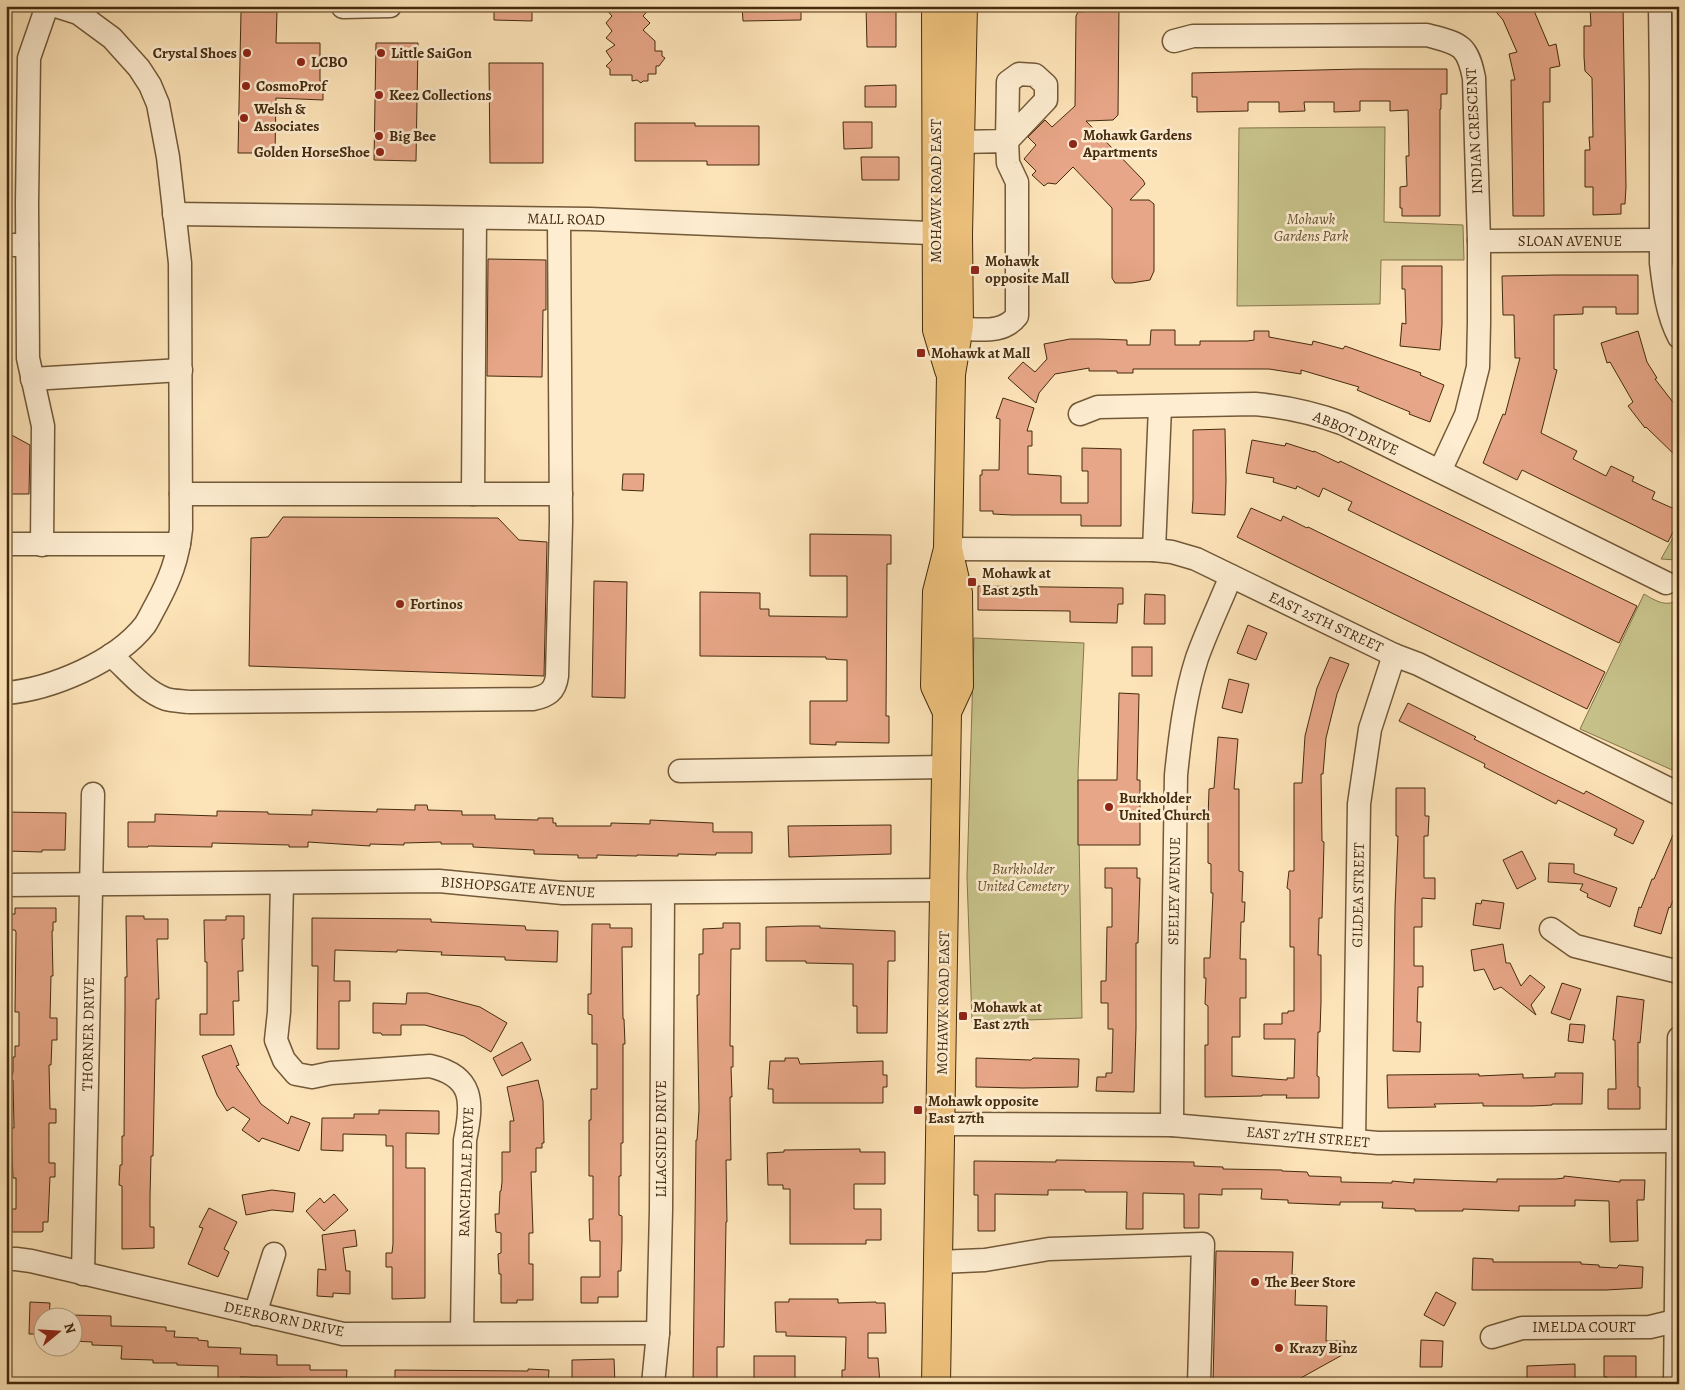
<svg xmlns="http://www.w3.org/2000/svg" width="1685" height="1390" viewBox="0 0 1685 1390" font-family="Alegreya,serif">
  <rect width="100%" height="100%" fill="#fde4b8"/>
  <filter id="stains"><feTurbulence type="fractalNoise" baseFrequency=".004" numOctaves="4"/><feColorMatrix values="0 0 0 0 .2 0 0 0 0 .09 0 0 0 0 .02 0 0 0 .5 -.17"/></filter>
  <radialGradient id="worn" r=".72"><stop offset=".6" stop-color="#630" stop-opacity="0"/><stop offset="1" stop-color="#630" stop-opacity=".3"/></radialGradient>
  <g fill="#c7c28a" stroke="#86764c">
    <path d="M1385,127l-1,95 79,3 1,35h-83l-1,44 -143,2 2,-178z"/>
    <path d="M1679,527v35l-2,-2 -16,-1z"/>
    <path d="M1644,594c12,7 23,14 35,5v174l-99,-44z"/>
    <path d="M974,638l110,5 -6,130 4,245 -110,4 -5,-145z"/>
  </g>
  <g fill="#e7a687" stroke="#442b0e">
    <path d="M494,6h38v15l-38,-1z"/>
    <path d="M603,6h49l-9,10 7,7 -7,7 12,11v10h7v5l3,2 -6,8h-3v8h-8v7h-5l-2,2 -4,-3 -5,1v-6h-22v-6l-4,-3 6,-6 -6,-9 9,-6 -9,-7 6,-7 -6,-8 6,-7z"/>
    <path d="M742,6h59v14l-58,1z"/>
    <path d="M866,6h30v41h-29z"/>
    <path d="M1083,6h36l-1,109 -5,5 -27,1 57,59 2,4 -15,16h19l5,4v67l-4,9 -19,3h-16l-3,-5v-70l-39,-41 -17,17 -8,-1 -4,3 -12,-11 4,-4 -12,-12 12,-14 -8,-8 17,-17 7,7 23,-21 1,-90 2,-4h5z"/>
    <path d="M1491,6h41l17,40 7,-2 4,22 -10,2v34h-7l1,114h-31l-2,-136h4l-6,-26 8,-2 -14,-32z"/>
    <path d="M1590,6h33l3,181 -1,17h-4v10l-28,1v-28h-8v-37h5l-1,-13h4l-1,-59 -7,-7 -1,-14v-31h7z"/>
    <path d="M241,12h36l-1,31h44v38h1v4h2v15l-47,-2 -1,55h-37z"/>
    <path d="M376,43h42l-2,118 -42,-1z"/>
    <path d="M489,63h54v100h-53z"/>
    <path d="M1359,69h88v25h-6v15h-1v107h-38v-8h-2v-21l7,-1 -1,-30h3l-1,-46 -18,1v-10h-30v10l-26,1v-10h-30l1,9 -26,1v-10h-31v9l-51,1v-15h-5v-24z"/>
    <path d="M896,85v22h-31v-21z"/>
    <path d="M843,122h29v26l-28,1z"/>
    <path d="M635,123h60v3h64v39h-52v-4h-72z"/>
    <path d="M861,157h38v23h-37z"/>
    <path d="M488,259l58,1v50h-3l-1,67 -55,-1z"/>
    <path d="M1402,266h40v59l-2,25 -40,-4 2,-23 4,1 -1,-35h-3z"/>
    <path d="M1555,275h83v39h-22v-7h-33v7l-29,1v54l3,1 -16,63 36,18 -4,8 33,17 5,-10 23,11 -2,4 23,11 -3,7 27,12v9l-11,22 -146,-72 -5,10 -34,-17 20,-49 2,1 15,-57h-5l-1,-43h-11l-1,-39z"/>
    <path d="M1151,330h24v15h25v-4h47l7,-1v-9h15v6l43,8 1,-4 30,8 2,-3 76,27 -1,2 24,10 -14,37 -21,-8 1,-2 -53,-22 2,-3 -58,-17v4l-32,-5h-136v4h-16v-2h-28v-3l-34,6 -16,19 -3,10 -28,-25 15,-16 12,10 12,-13 -3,-15 26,-5h29l28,1v5h23z"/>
    <path d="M1638,331l9,31 10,16 -2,1 24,31v49l-33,-32 -1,1 -17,-22 5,-4 -23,-40 -3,1 -6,-20z"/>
    <path d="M1003,398l31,10 -7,23h5v15h-4v28l33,2v27h27v-32h-6v-23l39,1v77h-40v-11h-69l-19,-1v-3h-13v-36h2v-5h17l1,-51 -4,-1z"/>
    <path d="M1225,429l1,51 -1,35 -33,-2 1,-13v-70z"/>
    <path d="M6,432l24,13 -1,49h-23z"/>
    <path d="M1252,440l33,6 1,-3 28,9v-1l25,12 1,-2 297,145 -18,37 -271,-133 4,-8 -29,-14 -4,9 -22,-11 -1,3 -23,-7 1,-4 -28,-5z"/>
    <path d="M623,474h21l-1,17 -21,-1z"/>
    <path d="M1251,508l30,13 2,-5 24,12 1,-1 297,145 -18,37 -350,-172z"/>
    <path d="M283,517l215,1 21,22 28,2 -3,134 -295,-10 2,-128 17,-1z"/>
    <path d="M810,534l81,1v29h-4l-1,152h3v27l-53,-1v3l-26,-1v-43h37v-41l-21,-1v-2l-126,-1v-64l60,1v16h9v7l78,1v-41h-37z"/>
    <path d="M594,581l33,1 -2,116 -33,-1z"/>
    <path d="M978,586l145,2v16h-5l-1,19 -47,-1v-11l-92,-1z"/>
    <path d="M1145,594l20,1v29h-21z"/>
    <path d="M1248,625l19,8 -11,27 -19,-7z"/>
    <rect x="1132" y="647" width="20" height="29"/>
    <path d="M1330,657l19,7 -12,30 -11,44 -3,36h-2l1,67 2,1 -2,76h-3l-1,37h3v47l-1,30h-2l-1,44 2,1v21h-33l1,-3h-25v1l-57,1v-52h3v-39l-3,-2 1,-26h-2v-20h6l3,-65h-2v-29l-3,-1v-44l1,-30 5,-1 4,-51 20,2 -4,50h5v82l4,1 -1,30h3l-1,20h-3l-1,37h6v39h-6v39h-8v39l55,4v-2h7l1,-39h-31v-15h18v-11h6v-2h6v-64h-4v-57l-3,-2 2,-17h5v-88h8l3,-47 12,-48z"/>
    <path d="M1229,679l20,5 -7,29 -20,-5z"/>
    <path d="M1119,693l20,1 -2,86h3v65h-62v-65h39z"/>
    <path d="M1408,703l68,34 -2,2 65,33 45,22 2,-3 58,30 -11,23 -19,-9 3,-6 -59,-29 -2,4 -72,-37 1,-3 -86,-43z"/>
    <path d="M1396,788h29v28h4l-1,20h-4v42h11v21l-13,-1v29h-8v39h9v21h-5l-1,35h4l-1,30 -27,-1 2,-144 3,-71h-2z"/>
    <path d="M415,805h12l1,5 34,1v4h33v4l43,1v-2h15v5h3v3h55v-3l39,1v-4l63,3v9h39v21h-36v2l-38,-1v2l-41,-1v1l-40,-1v3h-19v-3l-44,-1v-4l-61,-3v-3h-32v-2l-37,1v2l-34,-1v2l-62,-4v5h-19v-2l-77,-2v4l-64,-1v1h-20v-25h27v-8l62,2v-5l51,1v2l44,1v-5l65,2v-3l38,1z"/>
    <path d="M6,812l60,1 -1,37h-23v2l-36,-1z"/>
    <path d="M1679,821v65l-9,22 -1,-1 -8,27 -27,-8 5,-19 2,1 11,-29h2z"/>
    <path d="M891,825v29l-102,3 -1,-31z"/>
    <path d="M1522,851l14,28 -19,10 -14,-29z"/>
    <path d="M1549,863l25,1v9l43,15 -7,19 -23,-10 1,-3 -8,-4 3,-6 -35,-2z"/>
    <path d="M1105,868h32v10h3l-2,65h-2v86l-2,63 -38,-1 1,-14h9v-4h6l1,-44h-5v-26h-7v-22h5l1,-54h5v-39h-7z"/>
    <path d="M1482,900l22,3 -4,26 -27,-4 3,-22 5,1z"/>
    <path d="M15,908h41v14h-3v9h-1l1,45h-2l-1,42h7v22h-5l-1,25h-2l1,44h6v14h-7v40h6v14h-5l-2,45h-5v9l-2,1h-29v-23h4v-31h-3l-2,-50h3l-1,-48h-2l2,-8v-15h2v-11h4v-34h-4l1,-80 -1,-2h-9v-16h9z"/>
    <path d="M126,916h18v3h24v20h-11l2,60h-3l-3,157h-2l-1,41v30h4v21l-32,1v-63l-3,-1 1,-20h2v-29h2l1,-127v-32h2z"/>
    <path d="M226,916h18v23h-2l1,32h-5l1,30h-6l1,34h-34v-21h7v-52h-2l-1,-42h22z"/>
    <path d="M312,918l119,1v3l94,4 1,4 32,1 -1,31 -52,-2v-3l-64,-2 1,-3 -45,-2v2l-62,-2 -1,31h16v20h-11v48h-22l1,-83h-6z"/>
    <path d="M723,923h17v26h-9l-1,97h3v21h-2l1,30h-2l1,63h-5l1,62h-1l-2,125h-7v37h-24l3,-244h1l2,-30 -2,-115h2v-41h4v-25l20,-1z"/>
    <path d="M592,924h18v4h22v19h-10l1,72h1l1,25h-2v99h-2v33h-2v39l3,1v25l-1,30h-3v26h-20v6h-17v-26h19v-36h-10l-1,-22h4v-43h-4v-56h2v-31h6v-45h-5v-29l-4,-1v-20h3z"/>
    <path d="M801,926h19v2l75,3v30h-7l-1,72h-30v-27h-4v-42l-47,-1v-2h-40v-34z"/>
    <path d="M1503,944l3,19h4l11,23 9,-11 15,12 -14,18 5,10 -35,-28 -7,3 -10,-21 -10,2 -3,-21z"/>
    <path d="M1562,983l19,6 -11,31 -19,-7z"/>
    <path d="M407,993h20l53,14 27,16 -16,29 -27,-16 -39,-11h-24v10h-19l-1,-2h-8v-30l33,1z"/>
    <path d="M1617,996l27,4 -4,43 -2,-1v45h2v22h-32v-20h8l-1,-49h-2z"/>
    <path d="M1570,1024l15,1 -2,18 -15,-2z"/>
    <path d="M522,1042l9,18 -29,16 -9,-18z"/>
    <path d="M231,1045l8,20 -3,1 25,38 27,20 3,-8 19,7 -11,28 -37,-13 -3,4 -17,-12 8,-11 -17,-12 -6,4 -10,-16 -15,-39z"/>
    <path d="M785,1058h13l2,6 83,-3v14h4v12h-4v16h-110v-14h-5l2,-28h15z"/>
    <path d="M976,1058l55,2 2,-2 46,1 -1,28 -55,1 -47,-1z"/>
    <path d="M1555,1073h28l-1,31h-30v1l-19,1h-50v-3l-49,1 2,3 -48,1 -1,-33 92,-1v2l44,-2v4l32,-1z"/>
    <path d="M538,1080l5,21 1,42h-2v5h-6v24h-5l2,61h-4v31h4v36h-16v3h-16v-29h-2l-1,-20 3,-1v-20l-5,-1 -1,-18h4l1,-23h1l1,-9v-30h8v-31h4l-7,-34z"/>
    <path d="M379,1110l60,1v23l-33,-1v35h19v130l-33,1v-32h-6v-14h6l1,-9v-98h-7v-11l-43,-1v17l-22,-1 1,-32h32v-4h25z"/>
    <path d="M860,1149v3h25v32h-31v25h27v31h-15v4h-76v-55h-7v-4h-15l-1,-32 17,-1v-2z"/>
    <path d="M1056,1160l138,2v4l29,1v2l59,1v1l25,1 2,4 32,1v5l51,1v-2l22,2v-4l83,3v-3h59l8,-1v-2l56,6v-2h25l-1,20h-7l1,41 -28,1 -1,-41 -34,-1v6h-56v5l-56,-2v2h-48v-2l-33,-1 1,-6h-43v3l-52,-2v-3l-27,-1 1,-10h-40v6l-23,-1v34h-15v-34l-41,-1v36h-17l1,-37h-42v-2h-37v5l-53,-1v37h-17v-36h-4v-34l82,1z"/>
    <path d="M272,1190l23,3 -2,19 -21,-2 -26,5 -4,-20z"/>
    <path d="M334,1194l14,16 -24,21 -18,-20 14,-13 4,5z"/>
    <path d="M209,1208l28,14 -13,27 5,3 -11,25 -30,-13 15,-36 -4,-1z"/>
    <path d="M355,1230l2,16 -14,2 3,23h4v23l-17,-1v4l-16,-1 1,-27 8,1 -4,-35z"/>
    <path d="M1216,1251l77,1 -1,23h4l-1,30 32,1 -1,35h19l-1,13 -54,30h-77z"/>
    <path d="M1473,1258l20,1v3h88v2l18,1v2l18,1 2,-3 24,2 -1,21 -36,2h-134z"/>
    <path d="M1436,1292l20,11 -12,23 -20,-11z"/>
    <path d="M789,1299h49v4l38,-1v1h9l1,30h-18v25h10l2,26h-38v-14h3l1,-33 -60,-1v-4h-10l-1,-30h14z"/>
    <path d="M30,1302l20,1 -1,15h-7v16h-13z"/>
    <path d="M72,1315l39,1v10l55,1v4h9l-1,6 24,1v2l10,1v6l33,1 -1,6 37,1v10h33v5h37l-1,14h-56v-5h-7v-1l-43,-1v3h-22v-14l-41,-1v-2h-24v-3l-32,-1 1,-13 -30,-1v-3l-20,-1z"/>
    <path d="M1421,1340l22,1 -1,26h-22z"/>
    <rect x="754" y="1356" width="41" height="28"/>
    <path d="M1604,1356h32v28h-29v-7h-3z"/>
    <path d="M614,1359l1,25h-43v-24z"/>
    <path d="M1575,1364v20h-48v-18z"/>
    <path d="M528,1369l21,1 -1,14h-153v-14l133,1z"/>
  </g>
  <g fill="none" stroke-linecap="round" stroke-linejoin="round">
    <g stroke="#725938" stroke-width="25">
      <g id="minor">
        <path d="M1660,6l1,76v181c3,25 6,51 18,74"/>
        <path d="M343,7l47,-1"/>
        <path d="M1174,41l19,-5 234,-1c32,9 40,8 47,43l5,163v82l-1,44 -12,48 -26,56"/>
        <path d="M174,214l416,5 363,15"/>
        <path d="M1479,241l181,-1"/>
        <path d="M6,245h21"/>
        <path d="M959,329c22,0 44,5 58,-13v-134l-9,-19 -1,-22 1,-59 11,-8 16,1 11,10v15l-39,41 -47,1"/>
        <path d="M32,379l149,-9"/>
        <path d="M1080,414l18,-7 157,-3c32,3 59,9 89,20l322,159"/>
        <path d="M181,494h380"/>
        <path d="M473,494l2,-276"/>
        <path d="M6,544h173"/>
        <path d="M42,545l1,-119 -15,-68 -1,-155 2,-145 18,-52"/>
        <path d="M948,549l206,1 18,2 24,7 198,96 24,9 261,130"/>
        <path d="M1154,550l6,-143"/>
        <path d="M111,655c17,15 33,36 55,44 7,2 16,2 23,3l344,-3c15,-3 22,-8 24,-23l4,-154 -2,-303"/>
        <path d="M6,693c46,-4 110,-31 139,-68 4,-6 7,-13 11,-20 14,-26 22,-46 25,-76l-1,-266 -12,-106 -10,-53 -8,-19 -11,-17 -27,-30 -34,-25 -22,-7"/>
        <path d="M680,771l266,-4"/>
        <path d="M282,883l-3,129 -3,28 8,20 12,14 16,3 19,-4 99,-7c44,10 43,36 35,74l-3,193"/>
        <path d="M6,885l433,-4 124,12 381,-3"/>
        <path d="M1551,929l24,17 104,26"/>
        <path d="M941,1124l231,1 206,18 298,-2"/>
        <path d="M1172,1125l1,-153 3,-197c4,-39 9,-80 21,-117 10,-28 23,-55 34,-82"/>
        <path d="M1354,1141l5,-337 11,-75 24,-74"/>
        <path d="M6,1259h10l15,2 312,73 315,-1"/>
        <path d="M939,1262l46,-2 64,-11 154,-5 -4,140"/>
        <path d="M83,1274l10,-480"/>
        <path d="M255,1314l19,-60"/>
        <path d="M1492,1337l30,-9 128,-1 29,-7"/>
        <path d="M653,1384l5,-51 3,-123 2,-317"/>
        <path d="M1675,1384l4,-346"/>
      </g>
    </g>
    <g stroke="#442b0e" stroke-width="30">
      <g id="major">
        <path d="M936,6l1,324 12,40"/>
        <path d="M947,712l-12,-26 2,-94 11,-43 3,-175 8,-48 -1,-92 5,-228"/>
        <path d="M936,1384l11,-672 12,-26 -1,-93 -10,-44"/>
      </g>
    </g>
    <use href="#minor" stroke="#feedd1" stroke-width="22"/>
    <use href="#major" stroke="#eec27c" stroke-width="28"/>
  </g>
  <g fill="#8f2418" stroke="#feedd1" stroke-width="2">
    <circle cx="247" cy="53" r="5"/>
    <circle cx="381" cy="53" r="5"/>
    <circle cx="301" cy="62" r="5"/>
    <circle cx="246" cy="86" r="5"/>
    <circle cx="379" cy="95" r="5"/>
    <circle cx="244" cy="118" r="5"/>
    <circle cx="379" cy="136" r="5"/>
    <circle cx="1073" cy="144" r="5"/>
    <circle cx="380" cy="152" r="5"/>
    <rect x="970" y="265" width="10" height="10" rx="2.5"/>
    <rect x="916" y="348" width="10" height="10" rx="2.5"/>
    <rect x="967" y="577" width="10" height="10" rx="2.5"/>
    <circle cx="400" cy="604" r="5"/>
    <circle cx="1109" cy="807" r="5"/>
    <rect x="958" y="1011" width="10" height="10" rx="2.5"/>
    <rect x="913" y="1105" width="10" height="10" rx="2.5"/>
    <circle cx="1255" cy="1282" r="5"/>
    <circle cx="1279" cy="1348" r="5"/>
  </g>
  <g text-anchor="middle" stroke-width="5" stroke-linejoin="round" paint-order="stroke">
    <g font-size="15" font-weight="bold" fill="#442b0e" stroke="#feedd1" text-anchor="start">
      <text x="237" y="58" text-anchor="end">Crystal Shoes</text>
      <text x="391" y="58">Little SaiGon</text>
      <text x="311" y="67">LCBO</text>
      <text x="256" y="91">CosmoProf</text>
      <text x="389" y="100">Kee2 Collections</text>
      <text x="254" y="114">Welsh &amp;<tspan x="254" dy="17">Associates</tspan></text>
      <text x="1083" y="140">Mohawk Gardens<tspan x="1083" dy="17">Apartments</tspan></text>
      <text x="389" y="141">Big Bee</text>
      <text x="370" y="157" text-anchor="end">Golden HorseShoe</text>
      <text x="985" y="266">Mohawk<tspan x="985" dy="17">opposite Mall</tspan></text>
      <text x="931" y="358">Mohawk at Mall</text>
      <text x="982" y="578">Mohawk at<tspan x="982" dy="17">East 25th</tspan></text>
      <text x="410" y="609">Fortinos</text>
      <text x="1119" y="803">Burkholder<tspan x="1119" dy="17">United Church</tspan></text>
      <text x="973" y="1012">Mohawk at<tspan x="973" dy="17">East 27th</tspan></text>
      <text x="928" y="1106">Mohawk opposite<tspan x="928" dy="17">East 27th</tspan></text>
      <text x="1265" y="1287">The Beer Store</text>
      <text x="1289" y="1353">Krazy Binz</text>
    </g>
    <g font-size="15" fill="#442b0e" stroke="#feedd1">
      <text transform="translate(1474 131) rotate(-93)" y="5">INDIAN CRESCENT</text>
      <text transform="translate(936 191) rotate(-90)" y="5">MOHAWK ROAD EAST</text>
      <text transform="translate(566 219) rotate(1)" y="5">MALL ROAD</text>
      <text x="1570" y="246">SLOAN AVENUE</text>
      <text transform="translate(1356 433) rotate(23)" y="5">ABBOT DRIVE</text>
      <text transform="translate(1326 622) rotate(25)" y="5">EAST 25TH STREET</text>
      <text transform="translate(518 887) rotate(4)" y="5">BISHOPSGATE AVENUE</text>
      <text transform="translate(1174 891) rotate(-89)" y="5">SEELEY AVENUE</text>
      <text transform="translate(1358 895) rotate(-89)" y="5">GILDEA STREET</text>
      <text transform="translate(943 1003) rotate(-89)" y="5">MOHAWK ROAD EAST</text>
      <text transform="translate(88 1034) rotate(-89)" y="5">THORNER DRIVE</text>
      <text transform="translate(1308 1137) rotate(5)" y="5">EAST 27TH STREET</text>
      <text transform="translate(661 1139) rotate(-90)" y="5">LILACSIDE DRIVE</text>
      <text transform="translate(466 1172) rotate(-88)" y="5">RANCHDALE DRIVE</text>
      <text transform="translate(284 1319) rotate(12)" y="5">DEERBORN DRIVE</text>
      <text x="1584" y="1332">IMELDA COURT</text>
    </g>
    <g font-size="15" font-style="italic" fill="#65512d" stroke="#feedd1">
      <text x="1311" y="224">Mohawk<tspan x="1311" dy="17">Gardens Park</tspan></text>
      <text x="1023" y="874">Burkholder<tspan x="1023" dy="17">United Cemetery</tspan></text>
    </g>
  </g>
  <rect width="1685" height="1390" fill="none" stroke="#fde4b8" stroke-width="25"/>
  <rect x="8" y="8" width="1670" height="1375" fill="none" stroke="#442b0e" stroke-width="2.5"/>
  <rect x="12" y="12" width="1660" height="1365" fill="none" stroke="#442b0e"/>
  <g transform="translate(58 1332) rotate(72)"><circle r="24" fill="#feedd1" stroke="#b49f83"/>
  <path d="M0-4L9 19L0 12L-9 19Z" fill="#8f2418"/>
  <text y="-8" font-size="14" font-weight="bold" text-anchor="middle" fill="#442b0e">N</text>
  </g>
  <rect width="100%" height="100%" filter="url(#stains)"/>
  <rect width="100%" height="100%" fill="url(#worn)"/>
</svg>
